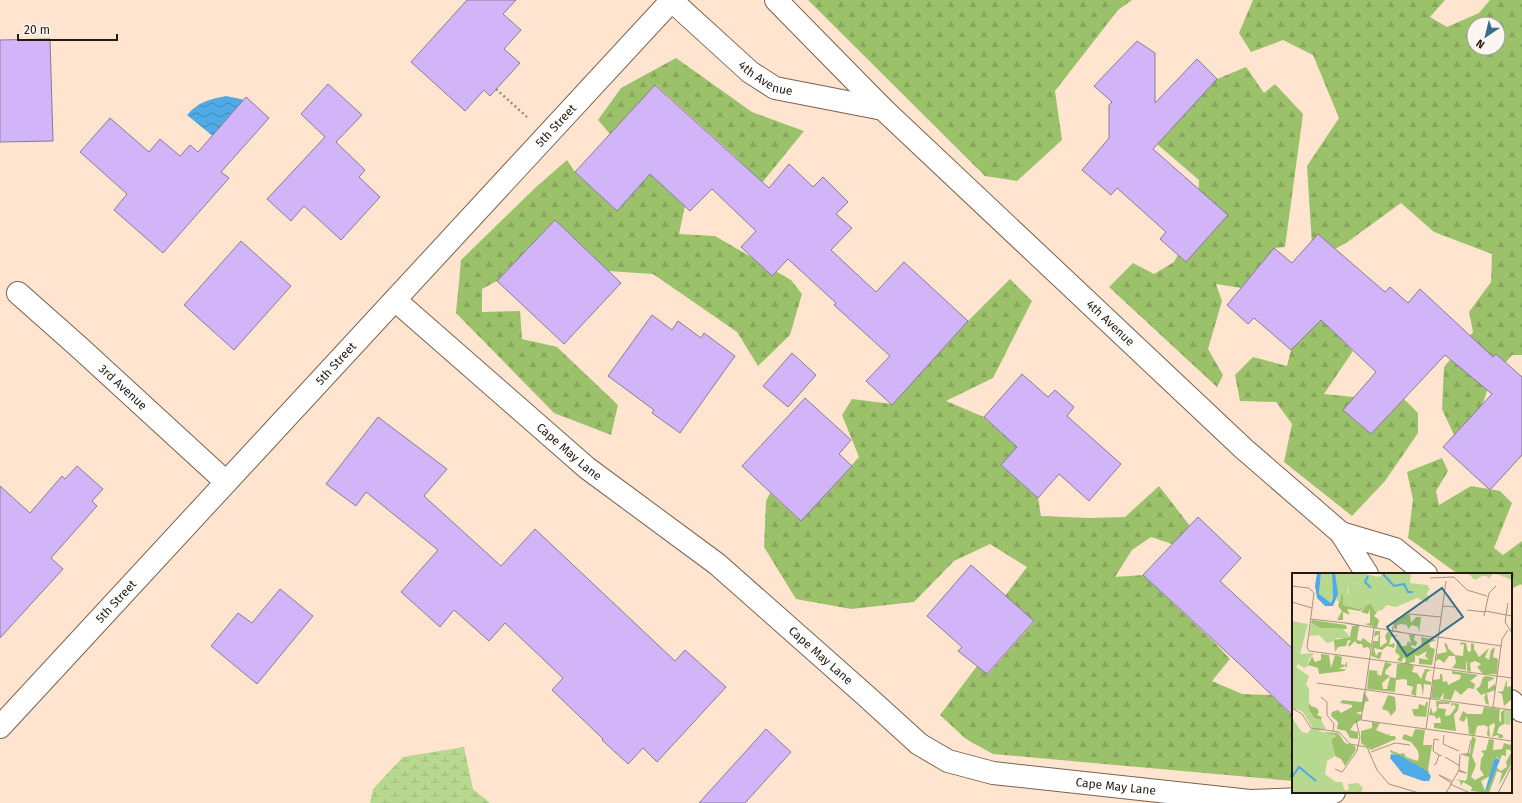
<svg xmlns="http://www.w3.org/2000/svg" width="1522" height="803" viewBox="0 0 1522 803" font-family="'Fira Sans',sans-serif">
  <defs>
    <pattern id="forest-firs" width="22" height="20" patternUnits="userSpaceOnUse"><rect width="22" height="20" fill="#9bc26a"/><path d="M5 1l3.5 6h-7zM16 11l3.5 6h-7z" fill="#85a65b"/></pattern>
    <pattern id="wetland-marsh" width="20" height="14" patternUnits="userSpaceOnUse"><rect width="20" height="14" fill="#b6d88f"/><path d="M1 5h8M5 5V1M11 12h8M15 12V8" fill="none" stroke="#9cb97a"/></pattern>
    <pattern id="water-waves" width="16" height="10" patternUnits="userSpaceOnUse"><rect width="16" height="10" fill="#4faae6"/><path d="M0 5q4-4 8 0t8 0" fill="none" stroke="#418ab9"/></pattern>
  </defs>
  <rect width="100%" height="100%" fill="#ffe4cf"/>
  <g fill="url(#forest-firs)" fill-rule="evenodd">
    <path d="M808,0h324l-14,10 -63,81 7,49 -45,41 -32,-5z"/>
    <path d="M1253,0h192l-15,17 17,10 32,-14 11,-13h32v355h-10l-22,27 -17,51 -19,2 -12,-26 2,-42 29,-35 -4,-20 22,-30 1,-28 -58,-22 -33,-29 -55,40 -33,18 -6,-95 32,-48 -26,-63 -30,-15 -32,12 -12,-19zM1474,24h24v24h-24z"/>
    <path d="M676,58l76,54 52,19 -48,59 -17,-30 -83,-75 -46,49 -12,-14 23,-32z"/>
    <path d="M1246,67l18,26 11,-9 28,30 -18,133 -11,1 -33,40 -25,-4 6,17 -14,48 15,26 -6,12 -108,-100 24,-24 21,11 20,-12 23,-44 2,-38 -42,-36 60,-65z"/>
    <path d="M567,160l8,12 42,39 33,-37 35,32 -6,28 36,2 76,44 11,14 -12,41 -32,31 -21,-34 -84,-58 -45,-3 -53,-51 -58,61 -15,8v23l38,-1 2,28 35,8 61,58 -7,30 -57,-22 -98,-100 5,-53 75,-73z"/>
    <path d="M1010,279l22,22 -39,77 -47,23 38,16 33,30 -15,18 36,33 3,18 48,2 36,-1 34,-31 31,40 -18,18 -21,-7 -19,13 -17,27 28,-2 71,67 16,17 -18,22 30,13 29,1 19,19 3,-3v70l-300,-27 -27,-15 -26,-24 37,-49 11,8 46,-52 -29,-26 22,-29 -37,-23 -36,17 -40,41 -63,7 -55,-10 -32,-52 2,-46 4,-8 31,28 58,-64 -17,-42 10,-16 40,5 76,-83z"/>
    <path d="M1327,314l33,8 -17,19 10,10 -29,43 30,3 29,24 21,-22 14,14v20l-33,48 -33,35 -68,-54 8,-38 -16,-22 -36,-1 -5,-26 18,-18 34,9 4,-16z"/>
    <path d="M1442,458l6,13 -12,20 3,14 32,-19 29,5 12,12 -18,45 9,7 19,-14v45l-1,-2 -10,5v-15h-53l-50,-36 5,-38 -6,-28z"/>
  </g>
  <path fill="url(#wetland-marsh)" d="M464,747l9,42 17,14h-120l3,-14 30,-32z"/>
  <path fill="url(#water-waves)" d="M226,96l19,4 -31,37 -27,-22c11,-13 23,-16 39,-19z"/>
  <g fill="#d2b4f8" stroke="#877c96">
    <path d="M467,0h49l-13,14 18,16 -17,19 16,14 -30,33 -6,-6 -19,21 -54,-49z"/>
    <path d="M50,39l3,102 -53,1v-102z"/>
    <path d="M1137,41l18,12v50l42,-44 20,20 -64,70 75,66 -42,47 -26,-23 6,-7 -49,-44 -6,7 -29,-25 27,-32v-33l3,-3 -18,-16z"/>
    <path d="M328,84l34,31 -26,27 29,28 -6,7 21,20 -39,43 -37,-34 -13,15 -24,-22 58,-62 -24,-23z"/>
    <path d="M655,85l114,103 20,-24 24,23 10,-10 25,25 -12,12 16,14 -21,22 45,42 28,-30 64,59 -76,84 -26,-24 24,-25 -56,-51 2,-2 -48,-44 -16,17 -31,-29 15,-16 -44,-42 -22,22 -40,-37 -33,37 -42,-39z"/>
    <path d="M246,97l23,21 -48,54 8,6 -66,75 -49,-43 13,-16 -47,-42 30,-34 39,34 11,-13 20,17 10,-11 8,7z"/>
    <path d="M555,220l66,63 -57,61 -67,-63z"/>
    <path d="M1318,234l67,58 5,-5 18,16 12,-14 73,68 3,-3 26,23v78l-32,35 -47,-43 49,-53 -47,-39 -74,79 -28,-24 33,-38 -55,-52 -30,30 -37,-32 -6,6 -21,-19 47,-57 18,15z"/>
    <path d="M241,241l50,45 -57,64 -50,-45z"/>
    <path d="M652,315l20,15 6,-9 23,17 3,-5 31,23 -55,77 -28,-20 2,-3 -46,-34z"/>
    <path d="M792,353l24,22 -28,32 -25,-21z"/>
    <path d="M1022,374l26,23 7,-7 19,17 -7,9 54,48 -32,37 -30,-27 -21,24 -37,-33 16,-18 -33,-30z"/>
    <path d="M805,398l46,42 -12,14 13,12 -51,55 -59,-55z"/>
    <path d="M378,417l69,52 -23,27 77,70 34,-37 140,132 10,-11 41,37 -69,75 -14,-14 -15,16 -26,-24 1,-1 -51,-49 11,-12 -58,-55 -16,18 -35,-31 -14,17 -39,-35 37,-42 -72,-58 -10,14 -30,-22z"/>
    <path d="M77,466l26,23 -11,12 5,5 -46,52 12,11 -63,69v-152l30,27 32,-37 3,3z"/>
    <path d="M1198,517l43,41 -21,23 73,68v67l-45,-44 -105,-97z"/>
    <path d="M971,565l63,56 -47,53 -29,-23 4,-4 -35,-31z"/>
    <path d="M280,589l33,27 -56,68 -46,-38 27,-33 14,10z"/>
    <path d="M766,729l25,23 -46,51h-46z"/>
  </g>
  <g fill="none" stroke-linecap="round" stroke-linejoin="round">
    <g stroke="#79624f" stroke-width="24">
      <g id="street">
        <path id="s1" d="M671,0l79,72 25,16 108,21"/>
        <path id="s2" d="M776,0l107,109 361,340 97,84 26,41"/>
        <path id="s3" d="M18,293l62,55 146,134"/>
        <path id="s4" d="M395,300l192,168 130,96 147,130 55,50 29,17 45,12 257,28 52,-2 32,-7"/>
        <path d="M1341,533l54,16 31,25"/>
        <path d="M1511,701l11,10"/>
        <path id="s5" d="M0,727l672,-727"/>
      </g>
    </g>
    <path stroke="#9c897a" stroke-width="2.5" stroke-dasharray="2 3" stroke-linecap="butt" d="M496,89l31,28"/>
    <use href="#street" stroke="#fff" stroke-width="22"/>
  </g>
  <g text-anchor="middle" stroke-width="3" stroke-linejoin="round" paint-order="stroke">
    <g font-size="12" fill="#231a12" stroke="#fbf6f1">
      <text dy="4" stroke="none"><textPath href="#s1" startOffset="124">4th Avenue</textPath></text>
      <text dy="4" stroke="none"><textPath href="#s5" startOffset="819">5th Street</textPath></text>
      <text dy="4" stroke="none"><textPath href="#s2" startOffset="465">4th Avenue</textPath></text>
      <text dy="4" stroke="none"><textPath href="#s5" startOffset="495">5th Street</textPath></text>
      <text dy="4" stroke="none"><textPath href="#s3" startOffset="141">3rd Avenue</textPath></text>
      <text dy="4" stroke="none"><textPath href="#s4" startOffset="231">Cape May Lane</textPath></text>
      <text dy="4" stroke="none"><textPath href="#s5" startOffset="171">5th Street</textPath></text>
      <text dy="4" stroke="none"><textPath href="#s4" startOffset="555">Cape May Lane</textPath></text>
      <text dy="4" stroke="none"><textPath href="#s4" startOffset="891">Cape May Lane</textPath></text>
    </g>
  </g>
  <g transform="translate(1292 573)">
    <rect width="220" height="220" fill="#ffe4cf"/>
    <path d="M49,22h2l1,10 15,4 12,-6 6,9 -3,4 5,4 -2,8 -12,-4 5,-1v-14l-2,5 -7,-2 5,-6 -6,5 -13,-2 3,6 -7,-3v8h-6l5,-9 -4,-5zM115,42h3l1,8 5,-6h5l-2,16 -1,-6 -6,-2 -4,4 -1,-4 -6,-1 -4,1v5l-3,-2 1,-6zM20,47l34,5 1,4 -27,-1 -9,-5zM60,53h7l-2,14 4,1 2,-3 8,6 -1,6 -2,-3 -5,1 -1,-4h-5l-2,-3 -6,6 -1,-3 3,-3 -3,-1 -2,6 -8,1 -3,5 -1,-12 16,-3zM83,58h5v16l7,-5 -2,-6 3,-5 2,3 9,2 -8,1 -2,8 6,-2 -1,5 -7,-2 -5,4 -8,-2 2,8 3,-4h3l-2,7 -9,-3 2,-15h5l1,-7 -5,3zM117,61l6,1 -1,5 3,2 -1,4 -5,-1v2l7,3 4,-4 -1,-9 16,3 -8,3 1,4 5,2 -3,16 -13,-1v-6l10,2 -4,-4 2,-5 -9,5 -3,-1v7l-6,1 5,3 -2,6 5,1 4,6 4,-10 7,1 -5,2 -2,8 6,2v3l-7,-1 -1,12 -2,-12h-4l-1,12 -5,-2 2,-7 -6,-2v-5l-3,-1 -8,1 -1,12 -28,-3 2,-19 8,1 1,-3 -1,6 4,2 4,-14 7,2 -6,6 -1,4 5,2 -8,7 1,6h4l3,-12 6,1 1,-14h7l2,-4 -2,-3 -3,5 -4,-2 3,-4 -5,-4 3,-13 4,7h4l2,-5 3,3zM169,69l5,1 2,9 3,-1v-8l3,1v5l5,8 10,-9 -4,9 4,3 2,-10 4,-3 -2,10 5,2 -1,15h-14l-6,-7 4,-3 -6,-3 -5,2 1,9 -4,-1v-8l-1,-2v9l-14,-2 4,-5 -1,-7h-6l-5,7 -5,-4 -3,2 1,-7 10,-2 -3,-9 3,1 1,4 7,7 8,1 1,-12 -4,1zM29,81l8,1 2,13 4,-13 7,2 -1,7 4,1 2,-4v7l-2,-2 -6,3h7l-2,2 -25,3 -1,-6 -10,-3 4,-9 3,6 6,-2zM160,98l26,4 -8,6 5,3 -1,5 -6,-1 -7,7 -6,-5 -4,10 -8,-1 1,-7 -4,7 -9,-1 2,-18 7,-1v-5h2l1,8 4,-1 1,4 12,-6 1,-4 -9,-1zM195,103l8,2 -7,4v7l7,-5v6l-8,3 2,12 -3,-1 -2,-6 2,-5 -5,2 -5,-6 4,-3 3,-9zM215,106v8l5,-1v13l-8,7 -2,-12 -5,-2 6,-1zM72,118l5,10 -4,1 -2,9 -7,2 6,2 -1,5 -7,4 -4,6 8,2v7l-8,-1 -4,-7 -9,-2 1,-7 -7,-6 1,-4 6,-2 3,3 11,-6v-2l-12,-2 2,-3 20,2zM96,122l7,2 1,13 -5,6 -3,-5 -6,-2zM144,128l14,1 -1,2h-10l-1,4 8,1 -1,7 5,-1 6,-8 -3,-3 -2,3v-4l8,1 -1,6 -4,5 2,16 -22,-3v-5h7l-1,-6 -4,2 -1,-3 -6,-1 2,-8 2,7 4,-4zM134,129h2l-2,15 -12,-1 -2,-7h6l1,-5 6,2zM17,130l2,3 6,2 2,4 -2,3 5,2 -1,3 -7,-2 -5,-8zM192,134l16,2 -1,11 2,3v-11l4,-3 -1,15 -5,3 -2,6 6,2v3h-4l-1,-3 -6,2 3,-12 -1,-2 -5,3 1,11 -3,-2 1,-8 -4,-2 -7,1 -2,9 -6,-1 -2,-18 -3,6 -5,-2 4,-9 4,3h15zM80,149l8,1 -4,7 12,5 2,-2 -1,3h6l1,3 -25,11 -10,-7v-12l11,-3zM123,156l10,1 -2,15h9l-4,24 1,5 -18,-12 -21,-10v-2l10,4 4,-1 2,4 11,4 2,-3 -1,-7 -7,-9 -9,-3 2,-5 8,3zM31,159l15,1 7,10 10,3 1,4 -11,16 -4,-7 -6,-3 -4,-17 5,-3zM180,163l4,3 -4,17 4,9 -5,12 4,3 9,-5 -4,-6 1,-10 3,-5 -3,-3 5,-1 3,-11 5,1 -1,10 9,-1 2,-6 6,2 2,-2v20l-13,22 3,-12 -5,-2 -8,22 -18,-2 1,-4 -9,-5 -2,4 -1,-5 -4,-2 9,2 2,-2 2,-22 -7,-2 8,-2zM214,176l6,2 -6,11 1,5 -7,4 -3,-4 -12,24 -4,-10 9,-5 4,-9v-9l3,-1 3,3 2,-5 4,1z" fill="#9bc26a" fill-rule="evenodd"/>
    <path d="M29,0h11l1,25 -2,5 -12,-9zM43,0h26l18,4 4,-4h28l-1,10 17,2 3,4 -3,4 2,7 -2,2 -10,-4 -21,9 -9,-2 -5,5 -7,2 -14,-27 -9,-4 -5,3 1,12 -7,-1v6h-4zM176,0h44v7l-18,-7 -6,6 -1,-3h-5l-7,4zM0,48l16,3 -8,30 14,-1 -5,6 -1,7 -4,2 -6,-4 -2,3 13,9 -3,9 3,3v22l5,8 7,2 5,9 -8,2 18,4 -5,4 4,17 -8,5 -2,13 11,8h6l3,9 4,-2 -1,-5 10,-1 5,5 -2,5h-69v-75l10,14 6,1 4,-6 -9,-15 -7,-3 -4,2zM19,50l9,5 23,1 8,9h-14l-3,3 -7,2 -8,-8 -10,1z" fill="#b6d88f"/>
    <path d="M59,8l10,4 10,18 -12,6 -16,-4v-10l6,-1 -2,-10z" fill="#b6d88f"/>
    <path d="M213,136l7,1 -2,15 -6,-1z" fill="#b6d88f"/>
    <path d="M25,0h4l-2,21 12,9 2,-5 -1,-25h3l3,21 -5,12h-8l-8,-8 -2,-12zM99,181l8,1 28,16 4,5 -2,5h-6l-20,-7 -13,-16zM203,184l5,3 -12,28 -3,3z" fill="#4faae6"/>
    <path fill="none" stroke="#4faae6" stroke-width="2" d="M91,1l11,12 10,-2 4,8h5M76,3l-3,6 6,6M0,204l7,-10 17,14"/>
    <path fill="none" stroke="#a79383" stroke-width="1" d="M138,5l24,-1 13,13 20,6M0,13l17,2 5,5 -7,54 2,4 203,27M0,29l20,6M216,30l-3,19 7,11M150,33l13,1M175,37l18,2M193,38l27,5M192,43l5,-23 7,-7M18,46l36,4M68,53l-14,-3 54,9M82,55l-13,92 151,21M100,58l3,-10 14,-7 32,3M100,58l46,7M146,64l64,9M25,110l195,27M29,124l6,5v13l7,9 -1,7M201,134l9,-68 6,-9M0,135l10,6 9,14 28,4 11,12 17,3 10,23 12,14 30,9M134,156l20,-148M152,162l-1,9 16,7M79,179l24,-9 15,2M169,181h7l3,-14M147,182l-6,-4 1,-12 5,1M153,184l15,9M142,192l2,-1 3,-9 3,1M43,196l7,3 15,-21 3,-14 -4,-17M166,198l8,2 -7,-3M159,210l-12,-8 13,6M158,211l20,9M154,220l13,-23 1,-16M206,220l14,-27"/>
    <path fill="#346e87" fill-opacity="0.15" stroke="#346e87" stroke-width="2" d="M150,15l21,29 -56,39 -20,-29z"/>
    <rect width="220" height="220" fill="none" stroke="#231a12" stroke-width="2"/>
  </g>
  <g transform="translate(1486 36) rotate(215)"><circle r="19" fill="#fbf6f1" stroke="#a59e98"/>
  <path d="M0-3L7 15L0 10L-7 15Z" fill="#346e87"/>
  <text y="-6" font-size="11" font-weight="bold" text-anchor="middle" fill="#231a12">N</text>
  </g>
  <path d="M18 34v6h99v-6" fill="none" stroke="#231a12" stroke-width="2"/>
  <text x="24" y="34" font-size="12" fill="#231a12" stroke="#fbf6f1" stroke-width="3" paint-order="stroke">20 m</text>
</svg>
